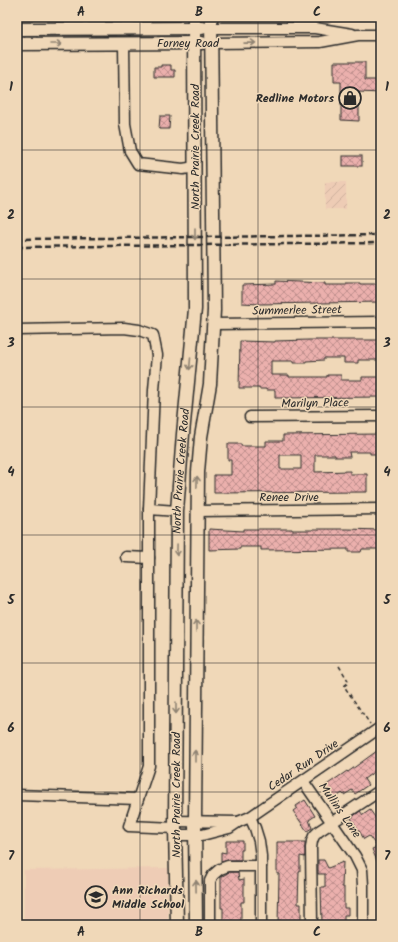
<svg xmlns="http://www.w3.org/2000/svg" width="398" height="942" viewBox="0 0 398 942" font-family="Kalam,sans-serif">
  <defs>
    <pattern id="industrial-furrows" width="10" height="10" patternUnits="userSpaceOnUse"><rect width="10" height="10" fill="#eeccb5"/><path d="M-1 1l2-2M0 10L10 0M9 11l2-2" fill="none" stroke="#ccaf9c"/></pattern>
    <pattern id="building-cross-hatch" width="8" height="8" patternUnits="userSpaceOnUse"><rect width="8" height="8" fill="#ebb0ad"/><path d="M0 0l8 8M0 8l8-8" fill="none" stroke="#bf8f8d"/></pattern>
  </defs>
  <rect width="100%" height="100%" fill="#f0d8b8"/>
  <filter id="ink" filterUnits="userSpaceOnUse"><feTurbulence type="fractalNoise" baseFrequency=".025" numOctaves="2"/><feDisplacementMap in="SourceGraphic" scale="8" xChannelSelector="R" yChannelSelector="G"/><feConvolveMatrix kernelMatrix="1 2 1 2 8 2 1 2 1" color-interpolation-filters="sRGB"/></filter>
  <g filter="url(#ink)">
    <path fill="#eeccb5" d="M168,868v57h-144v-55z"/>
    <rect fill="url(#industrial-furrows)" x="325" y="182" width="21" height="27"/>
    <g fill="url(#building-cross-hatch)" stroke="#2b2b2b" fill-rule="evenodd">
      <path d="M334,62h31v18h16v13l-22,-1v29l-18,-1v-38h-7z"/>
      <path d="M161,65h10v5h4v7h-21v-10h7z"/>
      <path d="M160,116h10l-1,13h-10z"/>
      <rect x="343" y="156" width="19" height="10"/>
      <path d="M276,281l49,2v2h21v-2h14v1h21v18l-122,2 -17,-1v-18l34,-1z"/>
      <path d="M309,340h72v20h-23v3h-14v-5h-20v2l-18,1v2h-13v-2h-22v14h18v2h38v-2h14v5h21v-3h19v20l-106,1v-8h-9v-1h-7v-1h-20l1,-47 35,1v-1z"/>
      <path d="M381,434v20h-11v-2h-21l1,5h-15v-2h-20v17l35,-1v3h17v18l-153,1v-18h17v-15h-3v-16h13v2h25v-5h17v-6zM280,455h21v14h-21z"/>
      <path d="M209,529l34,2v-2h49v1h21v-1h35l31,1v19h-17l-1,3h-13v-3l-87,1v-3h-21v2l-31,1z"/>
      <path d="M381,748v19l-17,12 4,6 -13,9 -3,-4 -8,5 -2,-2 -8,6 -9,-13 22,-15 1,1z"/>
      <path d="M305,800l10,16 -6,4 3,8 -5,3 -14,-20 4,-3 -1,-2z"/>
      <path d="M370,810l7,10 4,-3v54l-9,-22 5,-2 -8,-11 -5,3 -13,-21 9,-7 3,4z"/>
      <path d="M226,841h17v9h-2v10h-13l-7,2v-10l5,1z"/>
      <path d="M277,842h28v15l-5,-1v15h-1l-1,33h3v21h-23l1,-51h-2z"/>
      <path d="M318,860h6l4,8 15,-6 -1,25h2v21h4v7h-4v8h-22l-1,-36h4v-13h-7z"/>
      <path d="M229,872h9l1,8 5,-1v23h-3v23h-18v-17h-2v-31z"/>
    </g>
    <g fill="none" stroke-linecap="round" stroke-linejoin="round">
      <g stroke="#2b2b2b" stroke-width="13">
        <g id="minor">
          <path d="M211,28h104l37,6"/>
          <path d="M211,43l109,-1 38,-7h23"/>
          <path d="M124,44l1,80 5,27 8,13 45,5 12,-2"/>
          <path d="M213,324l168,-2"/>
          <path d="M17,330l107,-2 15,2 14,5 4,20 -3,35 -5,119v257l-20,60 46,2"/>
          <path d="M250,417l131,-1"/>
          <path d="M149,509l28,2"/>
          <path d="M197,511l184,-2"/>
          <path d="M126,557l23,1"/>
          <path d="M303,781l52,75 7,14 1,15v40"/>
          <path d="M17,795l121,4"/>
          <path d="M250,817l5,11 4,13 2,15v69"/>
          <path d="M175,821l63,1"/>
          <path d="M175,835h27l27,-7 9,-6 12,-5 131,-90"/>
          <path d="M210,925v-44l3,-6 7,-6 8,-3h33"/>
          <path d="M312,925l-1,-77 1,-7 2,-5 5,-5 62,-41"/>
        </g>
      </g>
      <g stroke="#2b2b2b" stroke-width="15">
        <g id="major">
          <path d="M17,29l185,-1"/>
          <path d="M17,44l185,-1"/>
          <path id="s1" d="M177,925l-2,-97 2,-317 6,-77 12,-125 -1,-292"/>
          <path d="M196,925l-1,-103 3,-350 3,-35 9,-53 4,-74 -3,-293"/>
        </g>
      </g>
      <path stroke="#2b2b2b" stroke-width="1.5" stroke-dasharray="4 3" stroke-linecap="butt" d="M339,666l10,16 -5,4 26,38"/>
      <use href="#minor" stroke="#f0d8b8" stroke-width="10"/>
      <use href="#major" stroke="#f0d8b8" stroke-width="12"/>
      <g stroke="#2b2b2b" stroke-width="2.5" stroke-dasharray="6 3" stroke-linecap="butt">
        <path d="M17,239l364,-4"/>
        <path d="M17,247l364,-4"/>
      </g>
    </g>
    <defs><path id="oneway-shaft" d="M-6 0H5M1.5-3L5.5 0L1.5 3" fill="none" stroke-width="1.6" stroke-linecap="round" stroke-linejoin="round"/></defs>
    <g stroke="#8e8272">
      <use href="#oneway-shaft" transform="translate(250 43) rotate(-1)"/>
      <use href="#oneway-shaft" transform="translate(56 44)"/>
      <use href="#oneway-shaft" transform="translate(195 234) rotate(90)"/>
      <use href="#oneway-shaft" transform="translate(190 364) rotate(95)"/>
      <use href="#oneway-shaft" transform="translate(197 482) rotate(-89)"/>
      <use href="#oneway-shaft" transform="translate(177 550) rotate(91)"/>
      <use href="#oneway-shaft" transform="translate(196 626) rotate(-90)"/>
      <use href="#oneway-shaft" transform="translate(176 708) rotate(90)"/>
      <use href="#oneway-shaft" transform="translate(195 756) rotate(-90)"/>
      <use href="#oneway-shaft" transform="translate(196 886) rotate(-91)"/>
    </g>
  </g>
  <path fill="none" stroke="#2b2b2b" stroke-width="1" stroke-opacity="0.55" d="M140,17v908M258,17v908M17,150h364M17,279h364M17,407h364M17,535h364M17,663h364M17,792h364"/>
  <defs>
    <g id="shop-ring" transform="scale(1.15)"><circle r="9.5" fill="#f0d8b8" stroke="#2b2b2b" stroke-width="1.5"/><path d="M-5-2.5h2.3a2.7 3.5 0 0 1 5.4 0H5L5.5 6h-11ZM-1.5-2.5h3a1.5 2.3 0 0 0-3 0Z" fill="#2b2b2b"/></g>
    <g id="school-ring" transform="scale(1.15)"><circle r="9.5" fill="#f0d8b8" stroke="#2b2b2b" stroke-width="1.5"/><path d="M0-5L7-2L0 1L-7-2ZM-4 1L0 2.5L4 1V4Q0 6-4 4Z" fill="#2b2b2b"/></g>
  </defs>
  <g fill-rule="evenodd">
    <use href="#shop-ring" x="350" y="98"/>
    <use href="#school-ring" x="96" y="897"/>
  </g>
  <g text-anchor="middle" stroke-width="3" stroke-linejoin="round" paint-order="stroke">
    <g font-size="12" fill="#2b2b2b" stroke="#f0d8b8">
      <text x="188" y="47">Forney Road</text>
      <text transform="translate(195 147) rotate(-90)" y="4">North Prairie Creek Road</text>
      <text transform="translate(297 310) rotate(-1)" y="4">Summerlee Street</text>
      <text transform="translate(315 403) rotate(-1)" y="4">Marilyn Place</text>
      <text dy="4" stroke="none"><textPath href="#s1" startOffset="454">North Prairie Creek Road</textPath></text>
      <text x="289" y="501">Renee Drive</text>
      <text transform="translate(303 765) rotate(-34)" y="4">Cedar Run Drive</text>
      <text transform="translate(176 795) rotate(-90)" y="4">North Prairie Creek Road</text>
      <text transform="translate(340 810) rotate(55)" y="4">Mullins Lane</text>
    </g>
    <g font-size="12" font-weight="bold" fill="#2b2b2b" stroke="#f0d8b8" text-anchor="end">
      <text x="334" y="102">Redline Motors</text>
      <text x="112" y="894" text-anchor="start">Ann Richards<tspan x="112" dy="14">Middle School</tspan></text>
    </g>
  </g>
  <rect width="398" height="942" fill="none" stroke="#f0d8b8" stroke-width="44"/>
  <rect x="22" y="22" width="354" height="898" fill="none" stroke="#2b2b2b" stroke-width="1.5"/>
  <g font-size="13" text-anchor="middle" font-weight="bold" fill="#2b2b2b">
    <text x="81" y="16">A</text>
    <text x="199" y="16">B</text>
    <text x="317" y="16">C</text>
    <text x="11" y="91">1</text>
    <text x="387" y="91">1</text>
    <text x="11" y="219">2</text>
    <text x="387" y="219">2</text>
    <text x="11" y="347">3</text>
    <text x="387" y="347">3</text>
    <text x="11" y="476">4</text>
    <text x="387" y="476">4</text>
    <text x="11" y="604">5</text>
    <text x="387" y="604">5</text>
    <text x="11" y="732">6</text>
    <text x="387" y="732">6</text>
    <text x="11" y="860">7</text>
    <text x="387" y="860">7</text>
    <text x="81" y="936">A</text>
    <text x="199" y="936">B</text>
    <text x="317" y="936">C</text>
  </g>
</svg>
